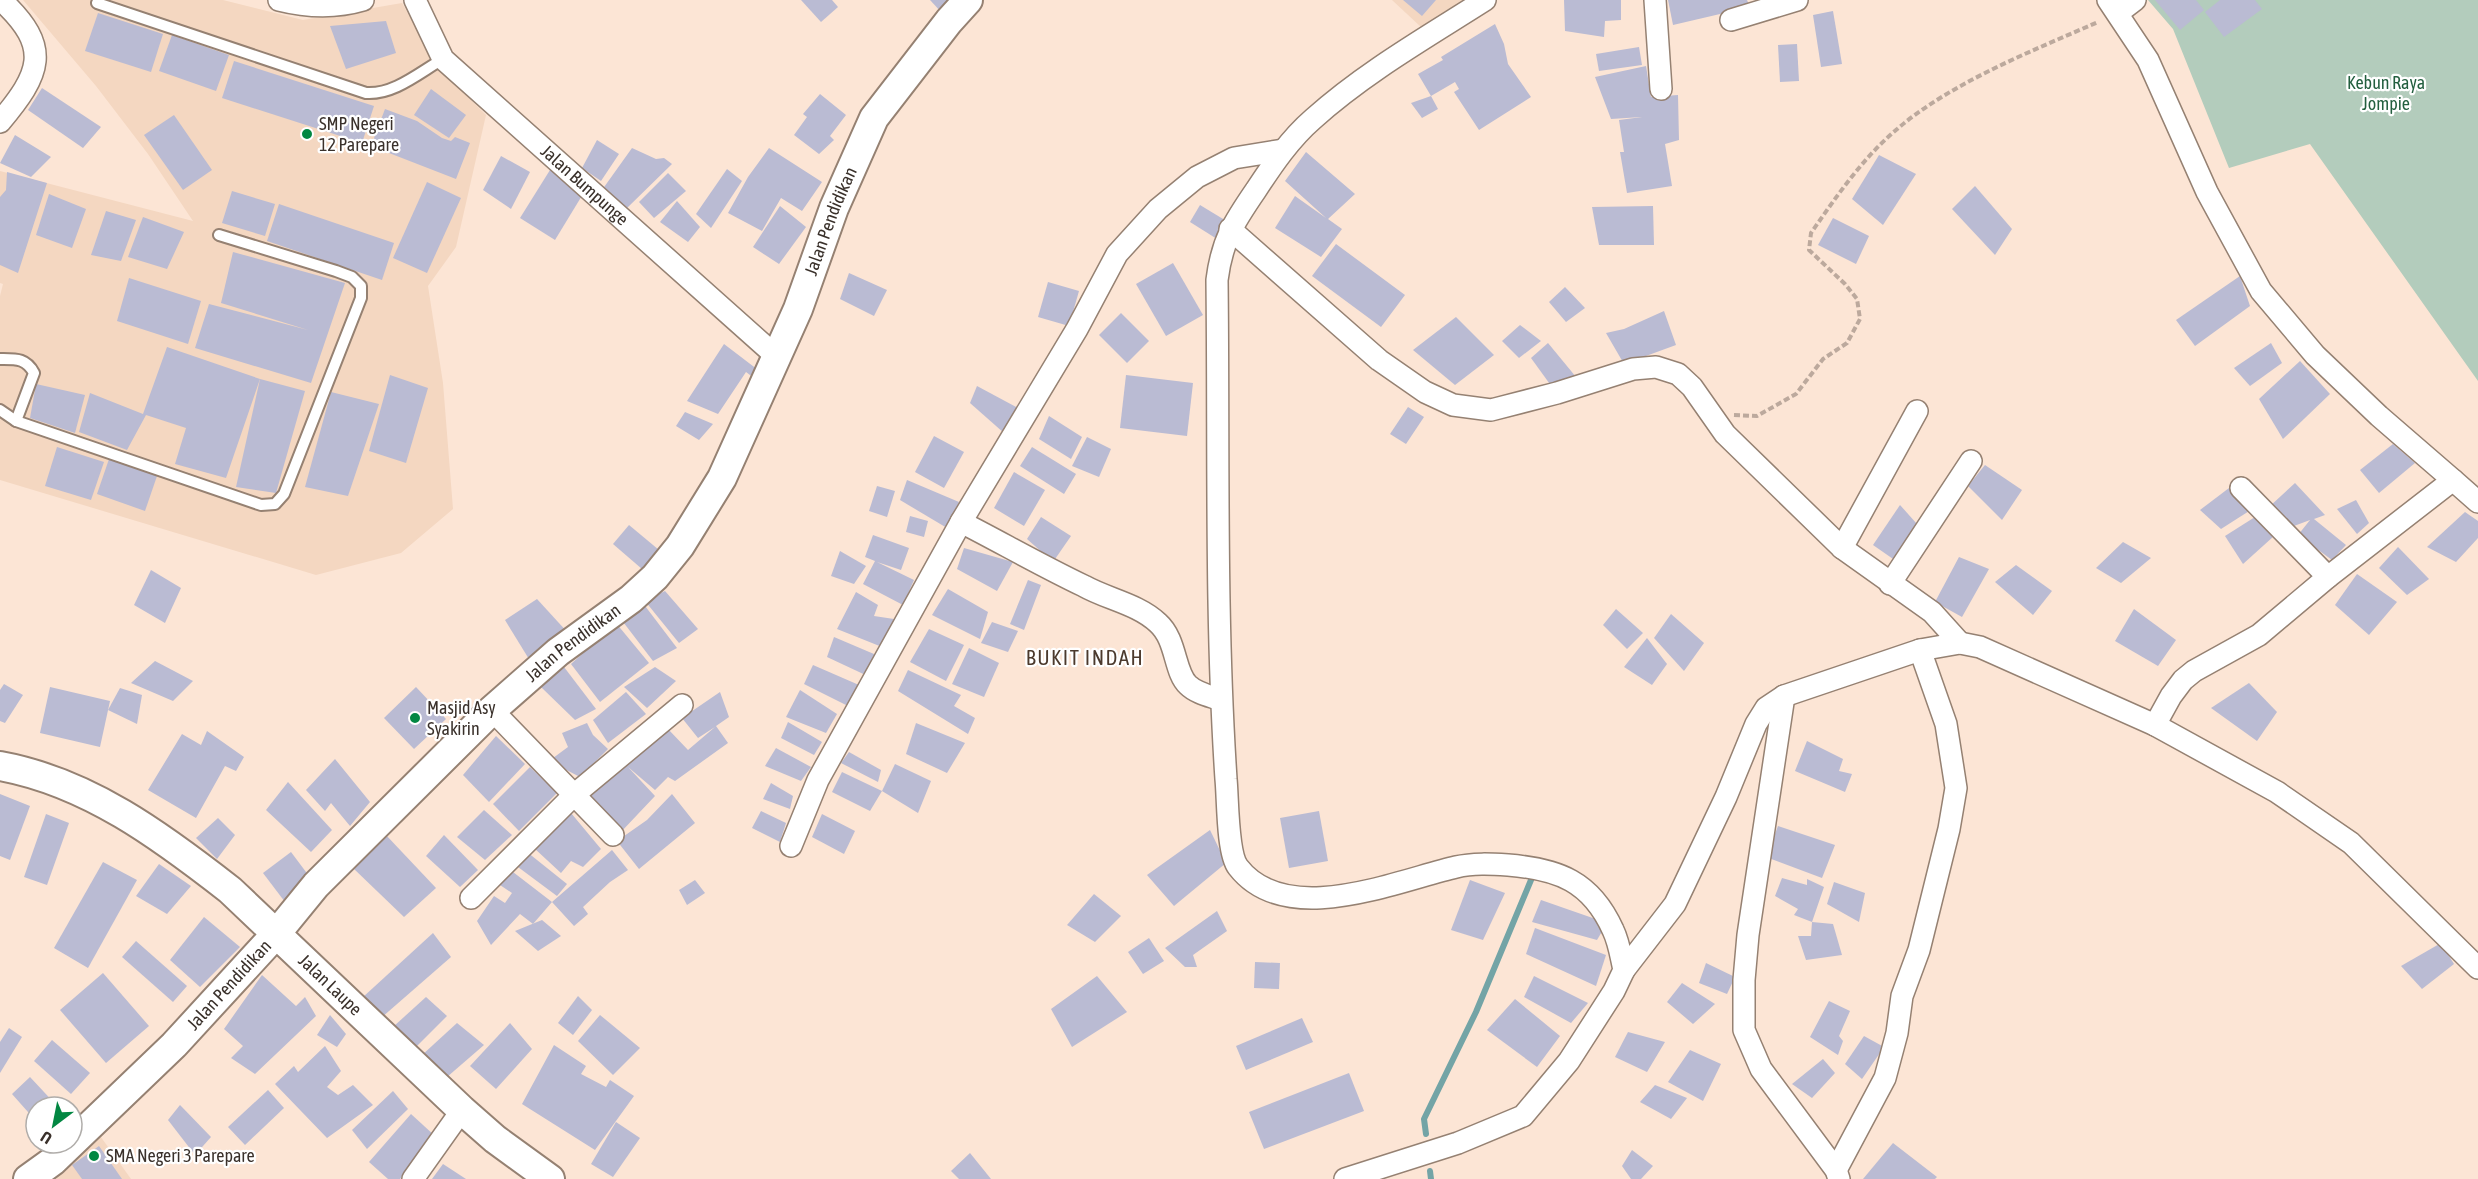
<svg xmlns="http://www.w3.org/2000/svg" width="2478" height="1179" viewBox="0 0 2478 1179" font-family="'Asap Condensed',sans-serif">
  <rect width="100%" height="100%" fill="#fce5d5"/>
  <g fill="#f4d7c1">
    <path d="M23,0h200l80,20 99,-17 38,66 46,46 -30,132 -28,39 15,97 10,126 -52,44 -85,22 -316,-95v-184l3,-12 -3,-1v-112l193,50 -45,-67 -52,-68z"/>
    <path d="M1392,0h75l-46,27z"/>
    <path d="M98,1133l33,46h-82z"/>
  </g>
  <path fill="#b3ccbc" d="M2148,0h330v381l-168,-237 -81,24 -56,-139z"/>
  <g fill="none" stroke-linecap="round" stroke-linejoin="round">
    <g stroke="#73a4a6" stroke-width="6">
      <path d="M1426,1134l-2,-15 52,-107 55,-132"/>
      <path d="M1430,1171l1,8"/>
    </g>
  </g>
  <g fill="#babbd3">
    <path d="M801,0h31l6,7 -17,15z"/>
    <path d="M930,0h24l-12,13z"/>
    <path d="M1403,0h33l-14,16z"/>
    <path d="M1564,0h57v20l-16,1 -1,16 -39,-6z"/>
    <path d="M1668,0h79l3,7 -77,18z"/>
    <path d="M2155,0h41l8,10 -24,20z"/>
    <path d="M2220,0h35l7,9 -38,28 -19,-25z"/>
    <path d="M1833,11l9,53 -21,3 -8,-52z"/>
    <path d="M98,13l65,21 -12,38 -66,-21z"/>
    <path d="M386,21l10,32 -50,16 -16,-43z"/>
    <path d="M1495,24l9,20 4,20 23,33 -52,33 -25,-38 5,-3 -4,-7 -24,14 -13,-22 25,-14 -2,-3z"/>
    <path d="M172,35l57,20 -13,36 -57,-20z"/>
    <path d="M1797,44l2,37 -19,1 -2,-37z"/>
    <path d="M1639,47l3,18 -43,6 -3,-17z"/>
    <path d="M234,61l140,45 -12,37 -140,-45z"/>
    <path d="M1646,66l5,31 27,-2 1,45 -14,4 7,42 -45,7 -7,-41h4l-5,-32 23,-3 -31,2 -16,-42z"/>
    <path d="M42,88l59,39 -18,21 -55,-38z"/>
    <path d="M431,89l35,26 -17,23 -35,-23z"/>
    <path d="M820,94l26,21 -16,21 4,4 -15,14 -25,-19 13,-18 -4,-3z"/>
    <path d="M1431,96l7,13 -16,9 -11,-15z"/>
    <path d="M385,109l32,12 25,17 9,3 4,-4 15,6 -14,36 -85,-33z"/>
    <path d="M174,115l38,55 -29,20 -39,-55z"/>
    <path d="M15,135l36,22 -20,20 -31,-14z"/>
    <path d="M597,140l22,14 -18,27 -19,-13z"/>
    <path d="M632,148l24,11 8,-1 8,6 -45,44 -25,-18z"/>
    <path d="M769,148l53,34 -20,29 -21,-13 -19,33 -34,-18 20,-36z"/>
    <path d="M1306,152l49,42 -27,25 14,10 -21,28 -46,-29 20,-32 31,22 -41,-37z"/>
    <path d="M1879,155l37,19 -33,51 -31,-26z"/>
    <path d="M501,156l29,16 -19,37 -28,-19z"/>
    <path d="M727,169l15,12 -31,47 -15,-14z"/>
    <path d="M550,170l33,24 -28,46 -35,-22z"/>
    <path d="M7,172l40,11 -29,90 -18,-8v-68l6,-7z"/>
    <path d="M668,173l18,18 -32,27 -15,-16z"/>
    <path d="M427,182l34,16 -34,75 -34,-15z"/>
    <path d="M1975,186l37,43 -17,26 -43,-46z"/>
    <path d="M232,191l43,13 -10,32 -43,-13z"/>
    <path d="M49,194l37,15 -14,39 -36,-13z"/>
    <path d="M677,201l23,26 -12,15 -28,-20z"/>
    <path d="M279,204l115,39 -12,37 -115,-39z"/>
    <path d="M1200,205l28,17 -11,17 -27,-17z"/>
    <path d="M780,206l26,21 -27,37 -26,-17z"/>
    <path d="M1653,206l1,39h-55l-7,-38z"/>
    <path d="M106,211l30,9 -15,41 -30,-6z"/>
    <path d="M143,217l41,15 -17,37 -39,-12z"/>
    <path d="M1833,218l36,18 -13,28 -38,-19z"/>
    <path d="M1336,244l69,51 -24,32 -69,-51z"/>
    <path d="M233,252l112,31 -34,100 -116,-35 14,-44 99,26 -87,-27z"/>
    <path d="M1173,263l30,52 -37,21 -30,-52z"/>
    <path d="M849,273l38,17 -13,26 -34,-17z"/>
    <path d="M2240,276l10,30 -55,40 -19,-26z"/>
    <path d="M129,278l72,23 -13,43 -71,-23z"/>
    <path d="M1048,282l31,9 -10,35 -31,-9z"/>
    <path d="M1565,287l20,21 -19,14 -17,-20z"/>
    <path d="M1664,311l12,34 -52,19 -18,-31 18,-4z"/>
    <path d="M1121,313l28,28 -22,22 -28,-28z"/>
    <path d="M1456,317l38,38 -39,30 -42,-35z"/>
    <path d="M1520,325l21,16 -22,17 -17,-17z"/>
    <path d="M1548,343l28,34 -24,10 -21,-29z"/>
    <path d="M2271,343l11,20 -32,23 -16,-18z"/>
    <path d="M724,344l38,29 -4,8 -12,-9 -28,42 -31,-13z"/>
    <path d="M167,347l93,32 -34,99 -51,-14 11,-36 -40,-13 -19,35 -48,-18 11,-39 53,21z"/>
    <path d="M2300,361l30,33 -47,45 -24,-40z"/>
    <path d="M390,375l38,13 -22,75 -37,-12z"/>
    <path d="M1126,375l67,8 -6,53 -67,-8z"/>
    <path d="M260,379l45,12 -29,102 -40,-6z"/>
    <path d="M36,384l49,11 -10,38 -45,-15z"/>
    <path d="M977,386l41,22 -14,25 -34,-30z"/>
    <path d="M331,392l48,12 -31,92 -43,-9z"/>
    <path d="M1408,407l16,10 -18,27 -16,-10z"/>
    <path d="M685,412l28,12 -14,16 -23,-14z"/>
    <path d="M1049,416l33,21 -11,22 -32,-20z"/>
    <path d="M934,436l30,16 -20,36 -29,-16z"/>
    <path d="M1087,437l24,12 -12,28 -27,-11z"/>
    <path d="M2393,444l22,19 -36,30 -19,-23z"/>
    <path d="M57,447l47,15 -13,38 -46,-14z"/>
    <path d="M1032,447l44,27 -12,20 -44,-28z"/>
    <path d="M109,459l48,17 -12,35 -48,-17z"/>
    <path d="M1985,465l37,25 -20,30 -34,-34z"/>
    <path d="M1014,472l31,18 -21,36 -30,-18z"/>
    <path d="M907,480l52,22 -12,26 -47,-28z"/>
    <path d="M2295,483l30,32 -11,4 32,26 -14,15 -34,-25 12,-15 -24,9 -17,-22z"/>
    <path d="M2233,485l24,21 -36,23 -21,-19z"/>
    <path d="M877,486l18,5 -8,26 -18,-6z"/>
    <path d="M2356,500l13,23 -12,11 -20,-25z"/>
    <path d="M1900,505l17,19 -21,37 -23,-16z"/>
    <path d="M2465,512l13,9v17l-22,24 -29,-15z"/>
    <path d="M910,516l18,5 -4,16 -18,-5z"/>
    <path d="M1041,517l30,19 -18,26 -26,-23z"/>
    <path d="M2255,517l19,19 -31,28 -18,-28z"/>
    <path d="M629,525l30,25 -17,19 -29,-25z"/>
    <path d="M873,535l36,13 -8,22 -24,-8 37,18 -11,25 -40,-21 12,-23 -10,-4z"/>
    <path d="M2123,542l28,16 -30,25 -25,-15z"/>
    <path d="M2398,547l31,32 -22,16 -28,-27z"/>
    <path d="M964,548l49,14 -16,29 -40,-22z"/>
    <path d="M840,551l26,15 -12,18 -23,-8z"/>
    <path d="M1959,557l30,12 -27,48 -27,-15z"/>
    <path d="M2016,565l36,26 -19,24 -38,-33z"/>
    <path d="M151,570l30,18 -16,35 -31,-18z"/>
    <path d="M2357,574l40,28 -28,33 -34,-30z"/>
    <path d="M1028,580l13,5 -17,45 -14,-6z"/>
    <path d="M948,589l40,23 -8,27 -48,-24z"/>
    <path d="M665,591l33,38 -19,14 -34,-42z"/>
    <path d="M856,592l22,13 -4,11 20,3 -12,28 -45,-18z"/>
    <path d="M639,598l38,50 -24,13 -36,-47z"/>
    <path d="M537,599l32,35 -37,30 -27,-44z"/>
    <path d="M1616,609l27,24 -16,16 -24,-24z"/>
    <path d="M2134,609l42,31 -18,26 -43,-25z"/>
    <path d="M1671,614l33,29 -20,28 -30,-33z"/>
    <path d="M992,622l26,9 -10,21 -27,-9z"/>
    <path d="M616,623l33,40 -49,39 -29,-38z"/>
    <path d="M929,629l35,16 -18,36 -36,-19z"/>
    <path d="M834,637l47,20 -7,22 -47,-22z"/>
    <path d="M1647,638l20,26 -15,21 -28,-18z"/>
    <path d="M969,648l30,15 -15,34 -32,-13z"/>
    <path d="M155,661l38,20 -20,20 -42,-18z"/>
    <path d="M813,665l46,20 -11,21 -44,-22z"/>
    <path d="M564,667l32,42 -21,11 -34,-33z"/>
    <path d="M655,667l21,14 -29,27 -23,-21z"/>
    <path d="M908,670l53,25 -7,11 21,12 -7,16 -70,-43z"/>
    <path d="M2249,683l28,29 -20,29 -46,-33z"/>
    <path d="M4,684l19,11 -18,28 -5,-2v-31z"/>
    <path d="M50,687l60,14 -10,46 -60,-14z"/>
    <path d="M416,687l30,32 -32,30 -30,-31z"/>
    <path d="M120,688l22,7 -5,29 -29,-14z"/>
    <path d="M800,690l37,24 -11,19 -40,-16z"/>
    <path d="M626,692l20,22 -38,29 -15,-23z"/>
    <path d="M720,692l9,25 -13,9 12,17 -53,38 -7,-4 -13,13 -27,-23 27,29 -35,37 -29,-37 77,-67 20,21 27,-23 -17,11 -16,-20z"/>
    <path d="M788,722l34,20 -8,13 -33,-17z"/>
    <path d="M587,723l6,12 15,14 -28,28 -31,-16 19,-14 -6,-14z"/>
    <path d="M916,723l49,20 -18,30 -41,-19z"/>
    <path d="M207,731l37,26 -8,14 -11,-5 -29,52 -48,-28 34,-56 19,11z"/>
    <path d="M496,736l29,28 -36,38 -26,-27z"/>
    <path d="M1807,741l36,18 -4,12 13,3 -7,18 -50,-21z"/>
    <path d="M776,748l35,19 -10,14 -36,-15z"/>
    <path d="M849,752l32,18 -3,12 -37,-19z"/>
    <path d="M335,759l35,43 -20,24 -19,-23 -6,8 -19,-21z"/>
    <path d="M895,764l36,17 -13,32 -36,-22z"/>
    <path d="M530,767l27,26 -38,38 -26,-27z"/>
    <path d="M842,772l40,19 -12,20 -38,-19z"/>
    <path d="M288,782l44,48 -21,22 -45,-42z"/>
    <path d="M771,783l22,13 -3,13 -27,-10z"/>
    <path d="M0,794l30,12 -20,54 -10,-4z"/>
    <path d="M672,794l23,29 -56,46 -22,-28 30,-21z"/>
    <path d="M484,810l28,25 -27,25 -28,-23z"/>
    <path d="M761,811l25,12 -6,19 -28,-14z"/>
    <path d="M1319,811l9,50 -39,7 -9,-50z"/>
    <path d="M571,813l30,36 -18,18 -12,-6 -10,12 -27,-25z"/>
    <path d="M46,814l23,9 -22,62 -23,-8z"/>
    <path d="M822,814l33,17 -11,23 -32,-17z"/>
    <path d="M218,818l17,17 -18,24 -21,-21z"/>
    <path d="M1778,826l57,19 -13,33 -56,-21z"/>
    <path d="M1210,830l16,33 -52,43 -27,-31z"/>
    <path d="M385,834l51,54 -32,29 -51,-49z"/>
    <path d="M444,835l34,35 -18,17 -34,-31z"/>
    <path d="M612,850l16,20 -18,12 -27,25 5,7 -14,12 -22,-24z"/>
    <path d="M291,852l21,28 -27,22 -22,-29z"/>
    <path d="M527,852l40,32 -10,12 -39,-29z"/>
    <path d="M103,862l34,18 -49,88 -34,-20z"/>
    <path d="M159,864l32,22 -24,28 -31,-18z"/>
    <path d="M513,872l39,30 -19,22 -13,-10 -29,31 -14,-24 17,-25 11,7 7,-10 -12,-8z"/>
    <path d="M1782,878l25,7v-6l17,8 -12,35 -18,-7 4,-6 -23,-13z"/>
    <path d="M695,880l10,13 -18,12 -8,-15z"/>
    <path d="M1470,880l35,13 -22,47 -32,-10z"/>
    <path d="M1834,882l31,11 -6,29 -32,-18z"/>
    <path d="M1094,894l27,22 -26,26 -28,-17z"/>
    <path d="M1541,900l66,23 -10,17 -65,-18z"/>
    <path d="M1217,911l10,20 -34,24 4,12h-12l-20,-19z"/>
    <path d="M204,917l36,30 -40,40 -30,-27z"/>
    <path d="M542,920l19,16 -23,15 -23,-20z"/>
    <path d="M1812,922l21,2 9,31 -36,5 -8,-24h13z"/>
    <path d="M1535,928l71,27 -10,31 -70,-32z"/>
    <path d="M433,933l18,24 -70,61 -19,-20z"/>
    <path d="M1149,938l15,23 -21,13 -15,-22z"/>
    <path d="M136,941l51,45 -14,16 -51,-45z"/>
    <path d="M2441,943l13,21 -32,25 -21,-23z"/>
    <path d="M1255,962l25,1 -1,26 -25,-1z"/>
    <path d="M1706,963l29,14 -8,17 -28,-11z"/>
    <path d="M103,973l46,53 -43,37 -46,-53z"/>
    <path d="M262,975l34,31 9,-9 11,19 -61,58 -24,-16 12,-12 -19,-17z"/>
    <path d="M1097,976l30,36 -55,35 -21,-38z"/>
    <path d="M1534,976l54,27 -17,20 -47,-26z"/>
    <path d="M1682,983l33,21 -22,20 -26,-22z"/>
    <path d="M578,996l14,14 -19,25 -15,-12z"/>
    <path d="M426,997l21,19 -30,30 -24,-19z"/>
    <path d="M1515,999l45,37 -23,31 -50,-37z"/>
    <path d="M1829,1001l21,10 -11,25 4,5 -5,14 -28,-18z"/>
    <path d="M330,1015l16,19 -9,13 -20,-12z"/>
    <path d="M600,1015l40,33 -27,27 -35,-34z"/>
    <path d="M1302,1018l11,24 -67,28 -10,-24z"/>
    <path d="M457,1023l27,22 -37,32 -26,-21z"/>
    <path d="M510,1023l22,26 -36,40 -26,-23z"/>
    <path d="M9,1028l13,9 -22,36v-31z"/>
    <path d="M1628,1032l37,10 -18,30 -32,-15z"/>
    <path d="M1864,1036l20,11 -22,32 -17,-15z"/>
    <path d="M52,1040l38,33 -19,21 -37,-33z"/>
    <path d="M554,1045l32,21 -5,8 25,13 4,-7 24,16 -39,54 -73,-46z"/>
    <path d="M325,1046l16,25 -14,16 11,8 15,-10 20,20 -46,33 -52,-54 19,-18 4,6z"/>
    <path d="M1690,1050l31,14 -18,37 -35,-19z"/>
    <path d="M1823,1059l12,14 -23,25 -20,-14z"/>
    <path d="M1349,1073l15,38 -100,38 -15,-37z"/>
    <path d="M30,1077l28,30h-22v14l-24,-27z"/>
    <path d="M1655,1085l32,13 -16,21 -31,-17z"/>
    <path d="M268,1090l16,18 -39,37 -17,-18z"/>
    <path d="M393,1091l15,18 -41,40 -15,-19z"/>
    <path d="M180,1105l31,32 -16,18 -27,-35z"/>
    <path d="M411,1114l24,22 -35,43h-12l-19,-17z"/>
    <path d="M616,1122l24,16 -27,39 -22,-13z"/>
    <path d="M1893,1143l44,34 -2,2h-72z"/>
    <path d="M99,1146l23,33h-40l-10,-14z"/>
    <path d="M1632,1150l21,16 -12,13h-10l-9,-13z"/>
    <path d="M970,1153l21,26h-32l-8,-8z"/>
    <path d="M443,1164l23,15h-34z"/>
  </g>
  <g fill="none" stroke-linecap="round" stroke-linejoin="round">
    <g stroke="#958172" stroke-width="14">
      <g id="lane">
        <path d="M97,3l269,90c28,2 54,-21 77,-34"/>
        <path d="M0,359c16,0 26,-1 34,14l-18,48"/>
        <path d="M0,410l16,11 245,84 14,-1 9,-10 77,-196v-12l-9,-9 -16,-6 -117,-36"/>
      </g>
    </g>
    <g stroke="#958172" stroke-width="24">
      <g id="street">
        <path d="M279,0c28,7 57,8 84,0"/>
        <path id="s1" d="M415,0l28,59 333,297"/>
        <path d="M1655,0l6,89"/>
        <path d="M2108,0l40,60 59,132 54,99 54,64 64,61 74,64"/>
        <path d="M2118,13l17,-13"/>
        <path d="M1731,20l66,-20"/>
        <path d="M0,122c40,-48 53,-74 1,-122"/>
        <path d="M1230,229l149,131 46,32 28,13 38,5 66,-17 76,-24 23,-2 22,7 14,13 33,47 117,114 90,64 28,31"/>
        <path d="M2241,488l87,89"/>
        <path d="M961,522c41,21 81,44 123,64 23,13 54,18 74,37 19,17 16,49 30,62 8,8 22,11 33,15"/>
        <path d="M1842,548l75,-137"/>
        <path d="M1890,584l81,-123"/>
        <path d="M1784,696l-36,239 -4,45v50l17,39 75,101 3,9"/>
        <path d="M492,710l121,125"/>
        <path d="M2155,725l16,-29 12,-16 11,-9 65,-36 69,-58 125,-97 25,22"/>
        <path d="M791,846l27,-66 143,-258 116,-193 40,-75 41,-45 39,-32 37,-19 49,-8"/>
        <path d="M471,898l104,-104 107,-89"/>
        <path d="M1624,970l51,-66 51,-107 30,-73 10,-16 18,-12 136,-46 40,-7 20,4 175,78 122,67 74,51 127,125"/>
        <path d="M1836,1170l49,-92 12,-45 5,-37 17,-46 30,-121 7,-41 -10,-64 -26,-74"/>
        <path d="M413,1179l49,-69"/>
        <path d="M1345,1179l113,-36 65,-27 46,-55 45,-70 10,-21c-3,-13 -5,-28 -11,-40 -22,-49 -55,-61 -105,-65 -17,-1 -35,-2 -52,2 -60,14 -170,62 -218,0 -11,-14 -10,-69 -12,-88 -11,-166 -7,-333 -9,-499 5,-40 17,-58 39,-90 17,-26 34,-51 57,-71 51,-46 114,-82 172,-119"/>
      </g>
    </g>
    <g stroke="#958172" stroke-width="32">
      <g id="secondary">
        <path id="s2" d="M0,766c88,16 161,70 230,124l232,220 33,29 55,40"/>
        <path id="s3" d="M28,1179l25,-18 121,-116 102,-111 40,-49 176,-175 66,-58 73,-53 24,-22 25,-31 42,-68 76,-169 36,-101 40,-90 75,-97 19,-21"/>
      </g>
    </g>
    <path stroke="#bca99d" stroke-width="4" stroke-dasharray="6 3" stroke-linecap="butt" d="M1734,415l23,1 39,-22 27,-35 24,-16 13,-24 -3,-20 -12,-15 -36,-34 2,-17c25,-36 51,-74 85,-103 54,-47 136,-79 202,-108"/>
    <use href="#lane" stroke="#fff" stroke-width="10"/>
    <use href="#street" stroke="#fff" stroke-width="21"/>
    <use href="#secondary" stroke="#fff" stroke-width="28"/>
  </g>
  <g fill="#028742" stroke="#fff" stroke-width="2">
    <circle cx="307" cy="134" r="6"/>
    <circle cx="415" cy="718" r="6"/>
    <circle cx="94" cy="1156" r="6"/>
  </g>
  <g text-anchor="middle" stroke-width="4.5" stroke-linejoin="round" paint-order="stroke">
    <g font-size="18" fill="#235f3f" stroke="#fff">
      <text x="2386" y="89">Kebun Raya<tspan x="2386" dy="21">Jompie</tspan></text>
    </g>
    <g font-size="18" fill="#3a312b" stroke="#fff" text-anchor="start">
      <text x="319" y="130">SMP Negeri<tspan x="319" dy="21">12 Parepare</tspan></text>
      <text x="427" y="714">Masjid Asy<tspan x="427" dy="21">Syakirin</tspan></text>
      <text x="106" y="1162">SMA Negeri 3 Parepare</text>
    </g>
    <g font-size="18" fill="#3a312b" stroke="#fff">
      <text dy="6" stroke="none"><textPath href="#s1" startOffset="255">Jalan Bumpunge</textPath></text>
      <text dy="6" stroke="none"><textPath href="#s3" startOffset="1270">Jalan Pendidikan</textPath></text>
      <text dy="6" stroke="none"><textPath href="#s3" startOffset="766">Jalan Pendidikan</textPath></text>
      <text dy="6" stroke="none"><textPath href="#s2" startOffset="402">Jalan Laupe</textPath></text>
      <text dy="6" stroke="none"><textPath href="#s3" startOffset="280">Jalan Pendidikan</textPath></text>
    </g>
    <g font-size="21" letter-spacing="1.5" fill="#4c3a2d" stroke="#fff">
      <text x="1085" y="665">BUKIT INDAH</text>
    </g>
  </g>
  <g transform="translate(54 1125) rotate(212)"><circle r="28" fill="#ffffff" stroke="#b0adaa" stroke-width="1.5"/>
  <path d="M0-4.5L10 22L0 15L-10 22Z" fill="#028742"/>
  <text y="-9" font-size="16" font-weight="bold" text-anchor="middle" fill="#3a312b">U</text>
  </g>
</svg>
